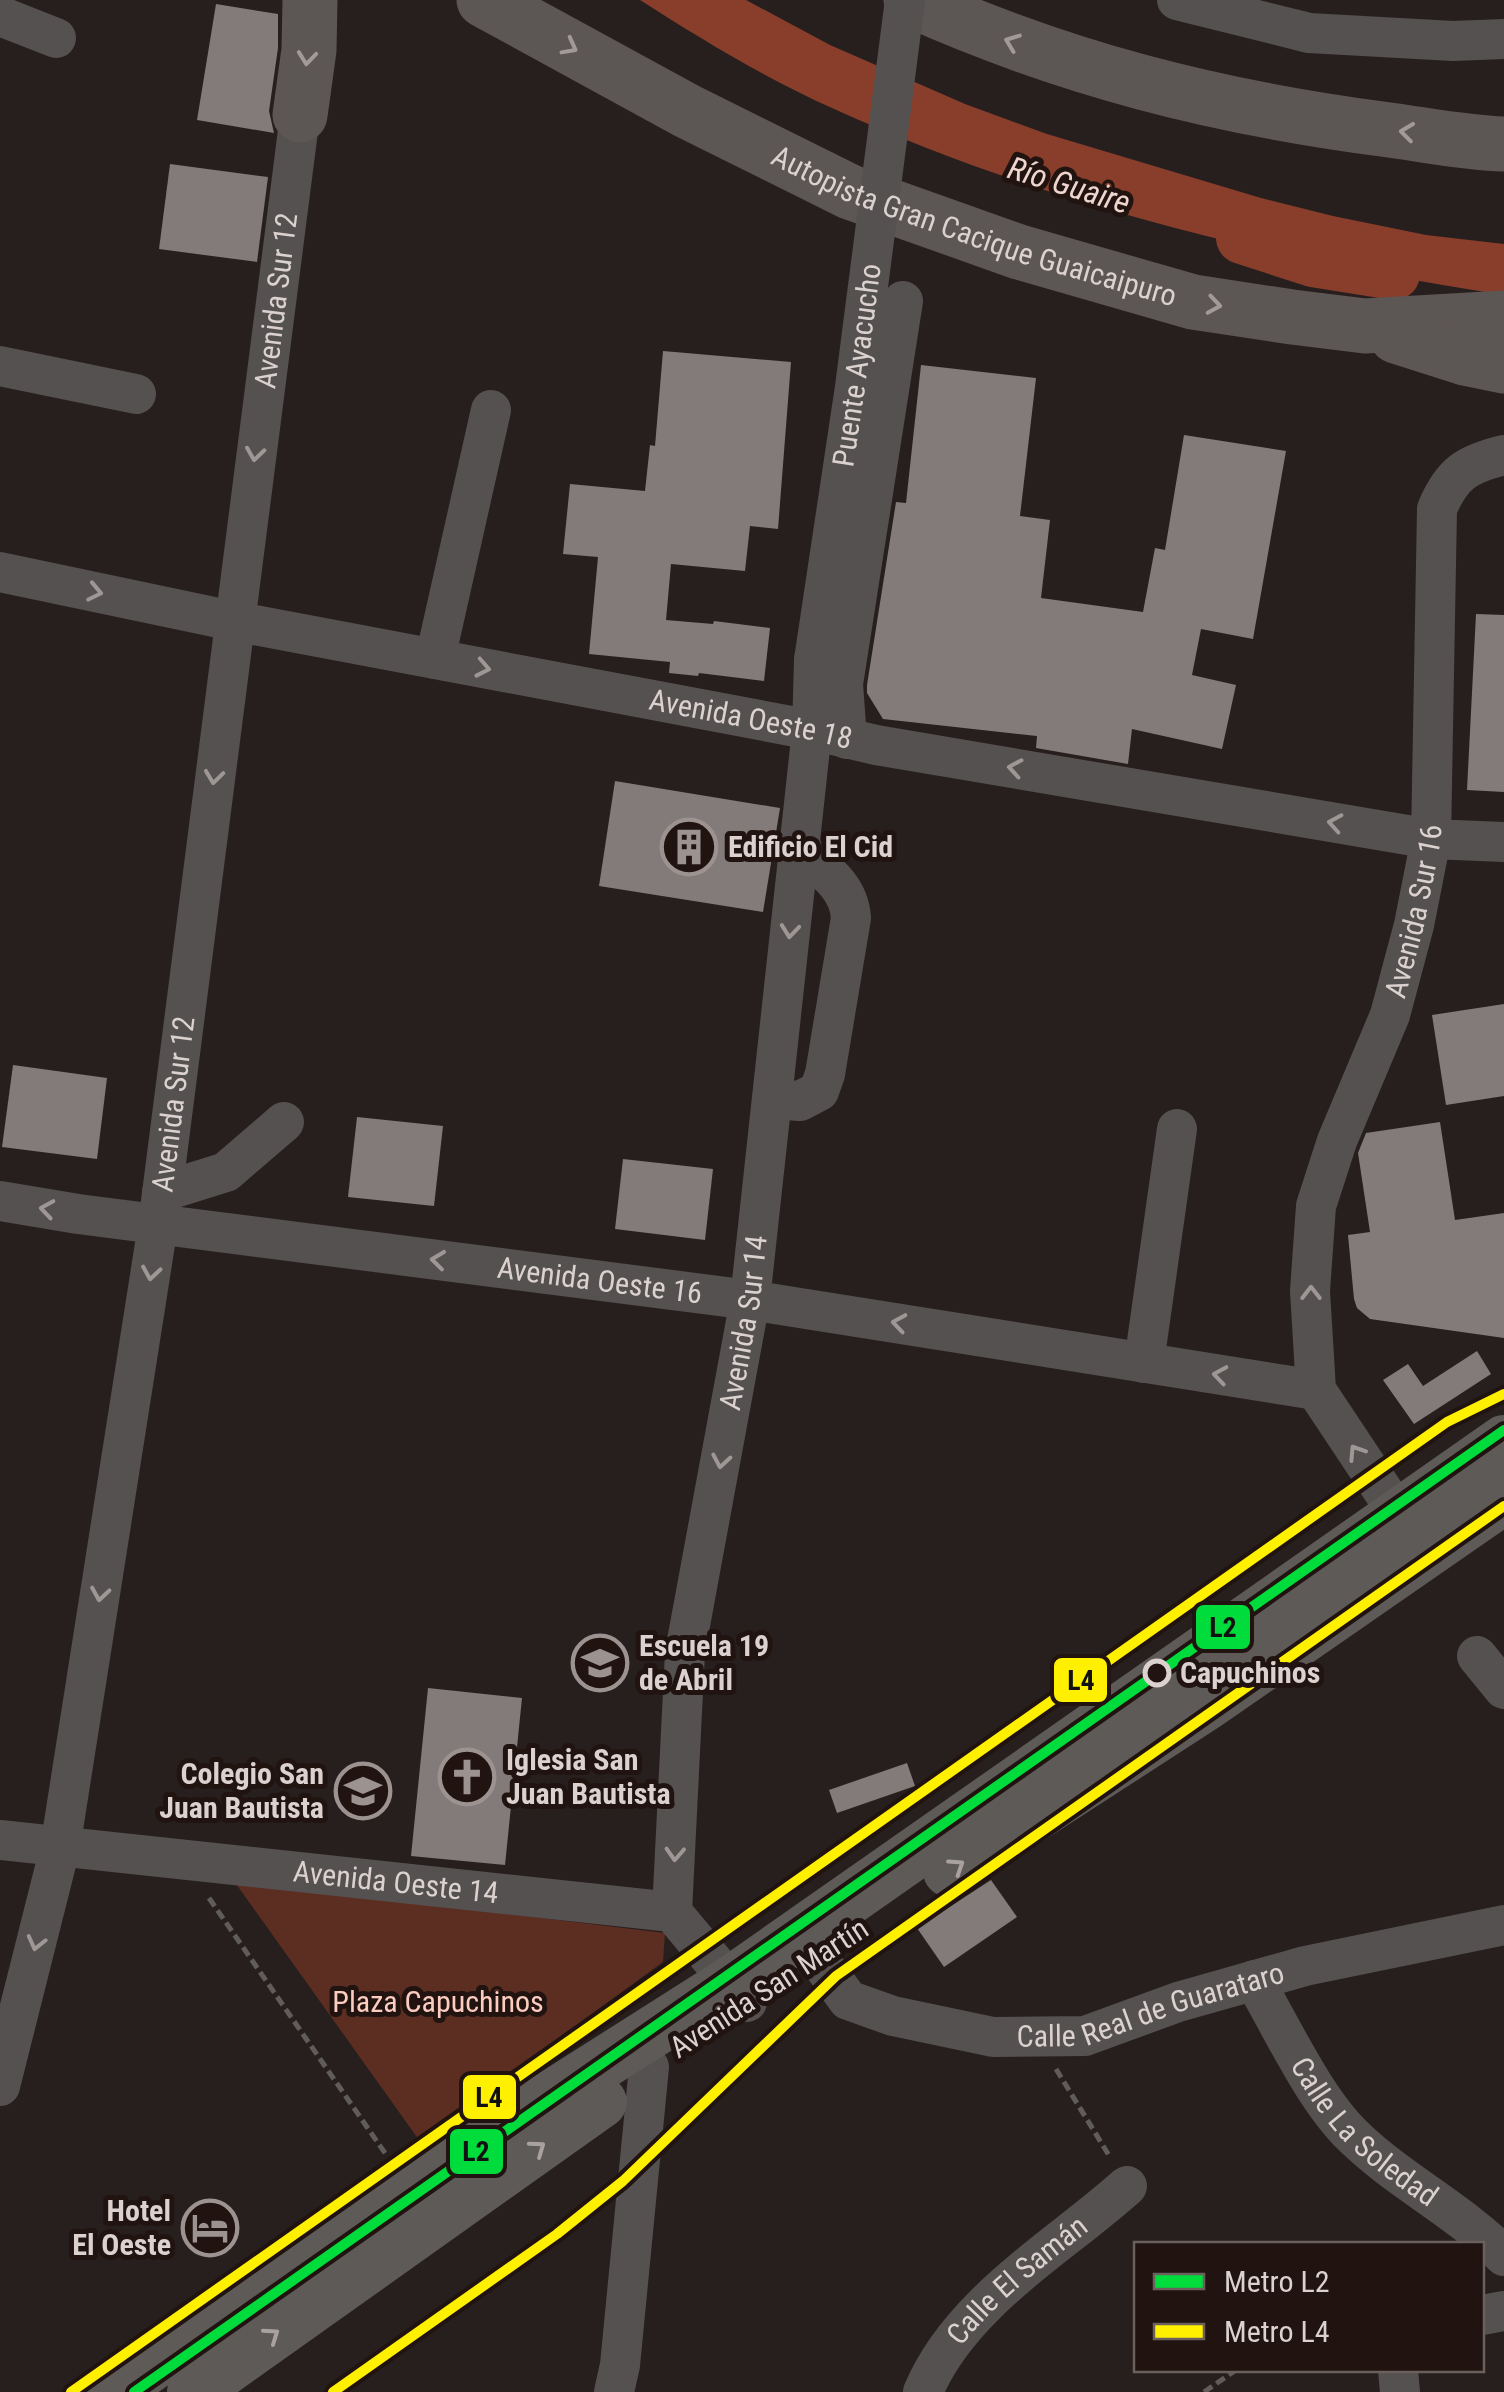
<svg xmlns="http://www.w3.org/2000/svg" width="1504" height="2392" viewBox="0 0 1504 2392" font-family="'Roboto Condensed',sans-serif">
  <rect width="100%" height="100%" fill="#271f1d"/>
  <path fill="#5c2e22" d="M234,1881l431,52 -2,29 -244,178z"/>
  <path fill="#893e2c" d="M640,0h106l84,45 135,59 82,30 214,64 72,18 93,19 78,9v51c-230,-36 -459,-90 -672,-187 -67,-30 -131,-69 -192,-108z"/>
  <g fill="none" stroke-linecap="round" stroke-linejoin="round">
    <path stroke="#893e2c" stroke-width="52" d="M1242,238l71,23 81,13"/>
  </g>
  <g fill="#837b79">
    <path d="M216,4l62,10v34l-9,63 5,22 -77,-13z"/>
    <path d="M170,164l98,13 -11,85 -98,-13z"/>
    <path d="M663,351l128,11 -13,167 -28,-3 -5,45 -74,-7 -5,56 47,4 1,-3 56,7 -6,53 -65,-8 -1,3 -29,-3 1,-11 -81,-8 9,-97 -35,-3 7,-70 75,7 5,-46 5,1z"/>
    <path d="M921,365l115,13 -16,138 30,4 -9,78 102,14 12,-64 10,2 19,-115 102,16 -33,188 -52,-10 -9,46 44,10 -14,64 -90,-20 -4,35 -92,-16 1,-12 -154,-17 -16,-26v-8l29,-183 10,1z"/>
    <path d="M1476,614l28,1v177l-37,-2z"/>
    <path d="M615,781l165,27 -17,104 -164,-26z"/>
    <path d="M1504,1004v92l-58,9 -14,-90z"/>
    <path d="M13,1065l94,13 -10,81 -95,-12z"/>
    <path d="M357,1117l86,9 -9,80 -86,-9z"/>
    <path d="M1440,1122l15,98 49,-7v125l-134,-19 -13,-11 -3,-9 -6,-64 22,-3 -12,-79 8,-20z"/>
    <path d="M623,1159l90,10 -8,71 -90,-11z"/>
    <path d="M1477,1351l14,23 -77,50 -31,-44 25,-16 15,22z"/>
    <path d="M428,1688l94,10 -17,167 -94,-9z"/>
    <path d="M907,1763l8,23 -78,27 -8,-23z"/>
    <path d="M991,1880l26,37 -73,50 -27,-39z"/>
  </g>
  <g fill="none" stroke-linecap="round" stroke-linejoin="round">
    <g stroke="#605c5b" stroke-width="5" stroke-dasharray="10 5" stroke-linecap="butt">
      <path d="M209,1898l178,258"/>
      <path d="M1056,2069l54,88"/>
      <path d="M1204,2392l32,-22"/>
    </g>
    <g stroke="#545150" stroke-width="40">
      <path d="M1177,0l132,33 144,8 51,-2"/>
      <path d="M0,16l56,22"/>
      <path d="M0,366l136,28"/>
      <path id="s1" d="M0,572l233,49 579,109 64,15 555,94 73,3"/>
      <path d="M435,659l56,-249"/>
      <path d="M847,739l-4,-55 60,-383"/>
      <path d="M772,1099l28,2 19,-10 6,-17 26,-156c-2,-33 -29,-49 -52,-69"/>
      <path d="M162,1192l64,-20 58,-50"/>
      <path id="s2" d="M0,1201l78,13 672,86 566,90"/>
      <path d="M1144,1363l33,-234"/>
      <path id="s3" d="M1415,1539l-99,-149 -6,-99 6,-85 21,-65 53,-126 24,-90 17,-86 6,-330c15,-36 30,-45 67,-54"/>
      <path d="M1477,1656l27,33"/>
      <path id="s4" d="M0,1840l672,72 75,90"/>
      <path id="s5" d="M672,1912l13,-260 65,-352 62,-570 2,-70"/>
      <path id="s6" d="M817,1957l31,43 45,16 100,21 92,-1 93,-34 127,-36 199,-41"/>
      <path id="s7" d="M1254,1980c28,48 60,118 99,156 46,45 106,74 151,120"/>
      <path id="s8" d="M0,2086l60,-238 98,-623 142,-1110"/>
      <path d="M1482,2315l22,-4"/>
      <path d="M1398,2370l2,22"/>
      <path d="M614,2392l6,-27 29,-298"/>
      <path id="s9" d="M923,2392c37,-89 135,-144 204,-206"/>
    </g>
    <g stroke="#5e5a58" stroke-width="52">
      <path d="M949,1871l258,-167 297,-206"/>
      <path d="M113,2392l295,-205 323,-205 773,-541"/>
      <path d="M193,2392l408,-290"/>
    </g>
    <g stroke="#5c5654" stroke-width="55">
      <path id="s10" d="M484,0l203,111 163,81 169,60 174,50 99,15 73,9 139,-8"/>
      <path d="M911,0c154,69 304,107 471,129 40,5 82,14 122,15"/>
      <path d="M300,115l9,-65 1,-50"/>
      <path d="M1396,336l69,22 39,8"/>
    </g>
    <path stroke="#545150" stroke-width="40" id="s11" d="M814,660l41,-273 50,-387"/>
    <g stroke="#211410" stroke-width="18">
      <path id="metro-1" d="M134,2392l1370,-962"/>
    </g>
    <g stroke="#211410" stroke-width="18">
      <g id="metro-2">
        <path d="M71,2392l1376,-970 57,-28"/>
        <path d="M333,2392l224,-158 66,-53 213,-205 668,-470"/>
      </g>
    </g>
    <use href="#metro-1" stroke="#00dc3c" stroke-width="10"/>
    <use href="#metro-2" stroke="#fff000" stroke-width="10"/>
  </g>
  <defs><path id="oneway-chevron" d="M-2-3.5L2.5 0L-2 3.5" fill="none" stroke-width="1.6" stroke-linecap="round" stroke-linejoin="round" transform="scale(2.5)"/></defs>
  <g stroke="#a29a98">
    <use href="#oneway-chevron" transform="translate(1012 42) rotate(-159)"/>
    <use href="#oneway-chevron" transform="translate(570 47) rotate(28)"/>
    <use href="#oneway-chevron" transform="translate(307 58) rotate(96)"/>
    <use href="#oneway-chevron" transform="translate(1407 132) rotate(-173)"/>
    <use href="#oneway-chevron" transform="translate(1214 305) rotate(9)"/>
  </g>
  <g stroke="#9e9796">
    <use href="#oneway-chevron" transform="translate(255 454) rotate(98)"/>
    <use href="#oneway-chevron" transform="translate(95 592) rotate(12)"/>
    <use href="#oneway-chevron" transform="translate(483 668) rotate(11)"/>
    <use href="#oneway-chevron" transform="translate(1015 768) rotate(-170)"/>
    <use href="#oneway-chevron" transform="translate(214 777) rotate(97)"/>
    <use href="#oneway-chevron" transform="translate(1335 823) rotate(-170)"/>
    <use href="#oneway-chevron" transform="translate(790 931) rotate(96)"/>
    <use href="#oneway-chevron" transform="translate(47 1209) rotate(-171)"/>
    <use href="#oneway-chevron" transform="translate(438 1260) rotate(-173)"/>
    <use href="#oneway-chevron" transform="translate(151 1273) rotate(99)"/>
    <use href="#oneway-chevron" transform="translate(1311 1293) rotate(-90)"/>
    <use href="#oneway-chevron" transform="translate(899 1323) rotate(-171)"/>
    <use href="#oneway-chevron" transform="translate(1220 1375) rotate(-171)"/>
    <use href="#oneway-chevron" transform="translate(1356 1452) rotate(-123)"/>
    <use href="#oneway-chevron" transform="translate(721 1461) rotate(100)"/>
    <use href="#oneway-chevron" transform="translate(100 1594) rotate(99)"/>
    <use href="#oneway-chevron" transform="translate(675 1854) rotate(93)"/>
    <use href="#oneway-chevron" transform="translate(36 1943) rotate(104)"/>
  </g>
  <g stroke="#a9a19f">
    <use href="#oneway-chevron" transform="translate(957 1866) rotate(-33)"/>
    <use href="#oneway-chevron" transform="translate(538 2148) rotate(-36)"/>
    <use href="#oneway-chevron" transform="translate(272 2335) rotate(-35)"/>
  </g>
  <defs>
    <g id="building-ring" transform="scale(2.875)"><circle r="9.5" fill="#211410" stroke="#9c9391" stroke-width="1.5"/><path d="M-4-6H4V6H1V3H-1V6H-4ZM-2.5-4.3h1.7v1.8h-1.7ZM.8-4.3h1.7v1.8H.8ZM-2.5-1h1.7V.8h-1.7ZM.8-1h1.7V.8H.8Z" fill="#9c9391"/></g>
    <g id="school-ring" transform="scale(2.875)"><circle r="9.5" fill="#211410" stroke="#9c9391" stroke-width="1.5"/><path d="M0-5L7-2L0 1L-7-2ZM-4 1L0 2.5L4 1V4Q0 6-4 4Z" fill="#9c9391"/></g>
    <g id="church-ring" transform="scale(2.875)"><circle r="9.5" fill="#211410" stroke="#9c9391" stroke-width="1.5"/><path d="M-1.2-6h2.4v3.5h3.3v2.4h-3.3V6h-2.4V-.1h-3.3v-2.4h3.3Z" fill="#9c9391"/></g>
    <g id="hotel-ring" transform="scale(2.875)"><circle r="9.5" fill="#211410" stroke="#9c9391" stroke-width="1.5"/><path d="M-6-4.5h1.5V1H6V5H4.5V3h-9V5H-6ZM-4 0a1.8 1.8 0 1 1 3.6 0ZM.5 0V-2.5h3Q6-2.5 6 0Z" fill="#9c9391"/></g>
  </defs>
  <g fill-rule="evenodd">
    <use href="#building-ring" x="689" y="847"/>
    <use href="#school-ring" x="600" y="1663"/>
    <use href="#church-ring" x="467" y="1777"/>
    <use href="#school-ring" x="363" y="1791"/>
    <use href="#hotel-ring" x="210" y="2228"/>
  </g>
  <circle fill="#211410" stroke="#dbd1cf" stroke-width="5" cx="1157" cy="1673" r="12"/>
  <g text-anchor="middle" stroke-width="10" stroke-linejoin="round" paint-order="stroke">
    <g font-size="30" fill="#dbd1cf" stroke="#211410">
      <text dy="10" stroke="none"><textPath href="#s10" startOffset="542">Autopista Gran Cacique Guaicaipuro</textPath></text>
      <text dy="10" stroke="none"><textPath href="#s8" startOffset="1808">Avenida Sur 12</textPath></text>
      <text dy="10" stroke="none"><textPath href="#s11" startOffset="298">Puente Ayacucho</textPath></text>
      <text dy="10" stroke="none"><textPath href="#s1" startOffset="765">Avenida Oeste 18</textPath></text>
      <text dy="10" stroke="none"><textPath href="#s3" startOffset="675">Avenida Sur 16</textPath></text>
      <text dy="10" stroke="none"><textPath href="#s8" startOffset="998">Avenida Sur 12</textPath></text>
      <text dy="10" stroke="none"><textPath href="#s2" startOffset="605">Avenida Oeste 16</textPath></text>
      <text dy="10" stroke="none"><textPath href="#s5" startOffset="595">Avenida Sur 14</textPath></text>
      <text dy="10" stroke="none"><textPath href="#s4" startOffset="398">Avenida Oeste 14</textPath></text>
      <text transform="translate(769 1988) rotate(-33)" y="10">Avenida San Martín</text>
      <text dy="10" stroke="none"><textPath href="#s6" startOffset="365">Calle Real de Guarataro</textPath></text>
      <text dy="10" stroke="none"><textPath href="#s7" startOffset="190">Calle La Soledad</textPath></text>
      <text dy="10" stroke="none"><textPath href="#s9" startOffset="148">Calle El Samán</textPath></text>
    </g>
    <g font-size="30" font-weight="bold" fill="#dbd1cf" stroke="#211410" text-anchor="start">
      <text x="728" y="857">Edificio El Cid</text>
      <text x="639" y="1656">Escuela 19<tspan x="639" dy="34">de Abril</tspan></text>
      <text x="506" y="1770">Iglesia San<tspan x="506" dy="34">Juan Bautista</tspan></text>
      <text x="324" y="1784" text-anchor="end">Colegio San<tspan x="324" dy="34">Juan Bautista</tspan></text>
      <text x="171" y="2221" text-anchor="end">Hotel<tspan x="171" dy="34">El Oeste</tspan></text>
    </g>
    <g font-size="30" font-weight="bold" fill="#dbd1cf" stroke="#211410" text-anchor="start">
      <text x="1180" y="1683">Capuchinos</text>
    </g>
    <g font-size="30" fill="#fdccc0" stroke="#211410">
      <text x="438" y="2012">Plaza Capuchinos</text>
    </g>
    <g font-size="32" font-style="italic" fill="#eed6cf" stroke="#211410">
      <text transform="translate(1069 185) rotate(17)" y="11">Río Guaire</text>
    </g>
  </g>
  <g stroke="#211410" stroke-width="4">
    <rect x="1194" y="1603" width="58" height="48" rx="10" fill="#00dc3c"/>
    <rect x="1052" y="1656" width="57" height="48" rx="10" fill="#fff000"/>
    <rect x="461" y="2073" width="57" height="48" rx="10" fill="#fff000"/>
    <rect x="448" y="2127" width="57" height="49" rx="10" fill="#00dc3c"/>
  </g>
  <g font-size="28" text-anchor="middle" font-weight="bold" fill="#111">
    <text x="1223" y="1637">L2</text>
    <text x="1081" y="1690">L4</text>
    <text x="489" y="2107">L4</text>
    <text x="476" y="2161">L2</text>
  </g>
  <rect x="1134" y="2242" width="350" height="130" fill="#211410" stroke="#6b605c" stroke-width="2.5"/>
  <rect x="1154" y="2274" width="50" height="15" fill="#00dc3c" stroke="#6b605c" stroke-width="2.5"/>
  <text x="1224" y="2292" font-size="30" fill="#dbd1cf">Metro L2</text>
  <rect x="1154" y="2324" width="50" height="15" fill="#fff000" stroke="#6b605c" stroke-width="2.5"/>
  <text x="1224" y="2342" font-size="30" fill="#dbd1cf">Metro L4</text>
</svg>
